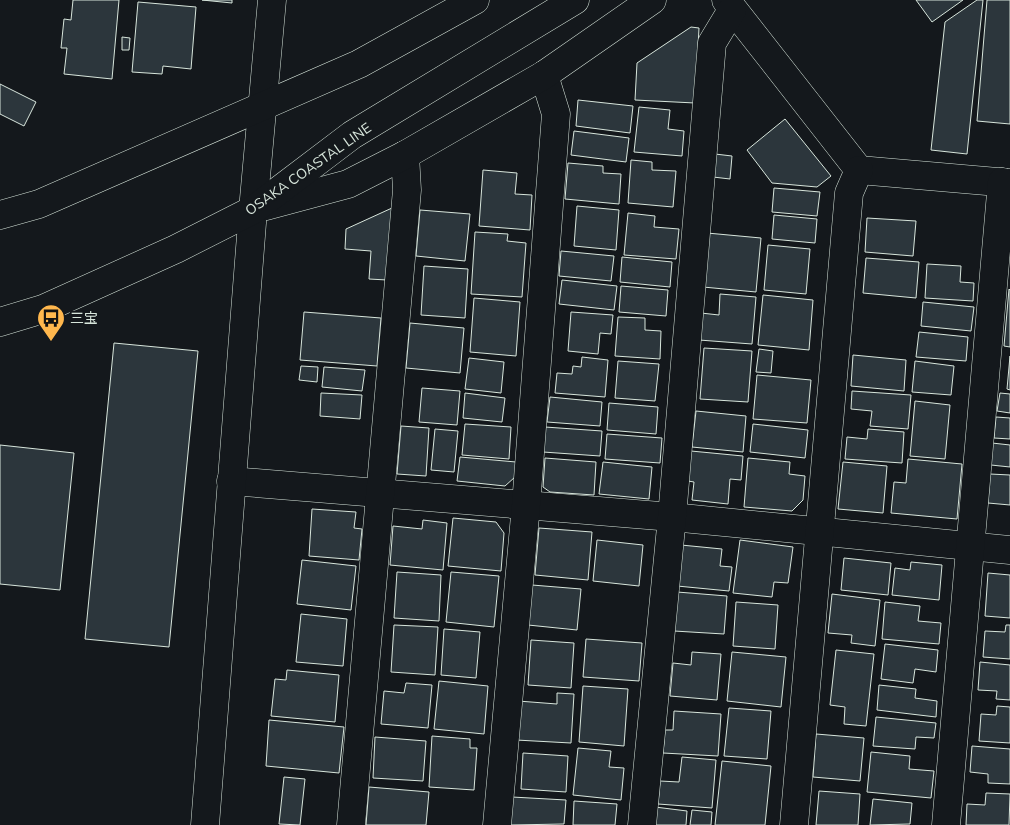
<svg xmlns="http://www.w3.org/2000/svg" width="1010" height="825" viewBox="0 0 1010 825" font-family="Mulish,'Noto Sans JP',sans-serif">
  <rect width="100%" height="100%" fill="#14181c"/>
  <g fill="#2c363c" stroke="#d8e6dc">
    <path d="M73,0h46l-7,79 -48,-5 3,-26h-6l3,-29 7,1z"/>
    <path d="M202,0h30v3z"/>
    <path d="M916,0h47l-31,22z"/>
    <path d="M977,0h6l-16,154 -36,-4 14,-128z"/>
    <path d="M987,0h23v124l-33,-3z"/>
    <path d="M138,2l58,5 -5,62 -28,-3 -1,8 -30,-2z"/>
    <path d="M691,27l8,1 -4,75 -60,-3 2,-37z"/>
    <path d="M122,37l8,1 -1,12h-7z"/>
    <path d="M0,84l36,18 -12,24 -24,-12z"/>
    <path d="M578,100l55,6 -3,27 -54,-7z"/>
    <path d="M639,107l31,3 -2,19 16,2 -2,25 -48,-4z"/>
    <path d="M785,119l46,57 -14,11 -45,-4 -25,-33z"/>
    <path d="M574,131l55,7 -3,24 -55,-7z"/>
    <path d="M715,154l17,2 -2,23 -17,-2z"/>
    <path d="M631,160l21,2v8l24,1 -3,36 -45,-4z"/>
    <path d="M568,163l35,3v7l18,1 -2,30 -54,-5z"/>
    <path d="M483,170l34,3 -2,21 17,1 -2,35 -51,-4z"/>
    <path d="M774,188l46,4 -3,24 -45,-4z"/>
    <path d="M577,206l42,4 -3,40 -42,-4z"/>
    <path d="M392,208l-5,72 -18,-1 2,-28 -26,-2 1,-20z"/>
    <path d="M420,210l50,4 -5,47 -49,-5z"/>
    <path d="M628,213l27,3 -1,11 25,2 -3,30 -52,-4z"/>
    <path d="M774,215l43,4 -2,24 -43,-4z"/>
    <path d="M867,218l49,3 -3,35 -48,-4z"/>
    <path d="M475,232l33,2 -1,7 19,2 -4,54 -51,-3z"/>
    <path d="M707,233l54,5 -5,54 -53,-5z"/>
    <path d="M768,245l42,4 -4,45 -42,-4z"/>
    <path d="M561,251l53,5 -3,25 -52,-5z"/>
    <path d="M622,257l50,5 -2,25 -50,-5z"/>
    <path d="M866,258l53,4 -3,36 -53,-5z"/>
    <path d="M927,264l34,2 -1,16 14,1 -1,18 -48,-3z"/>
    <path d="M424,266l44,3 -3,49 -44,-3z"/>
    <path d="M562,280l55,6 -3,24 -55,-6z"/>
    <path d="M621,286l47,4 -2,26 -47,-4z"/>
    <path d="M1009,289l1,1v57l-6,-1z"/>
    <path d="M720,294l36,3 -4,47 -53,-4 2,-27 18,2z"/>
    <path d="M763,295l50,5 -4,50 -51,-5z"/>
    <path d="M474,298l46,4 -4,54 -46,-4z"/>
    <path d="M923,302l51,5 -3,24 -50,-5z"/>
    <path d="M304,312l77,6 -4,48 -77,-6z"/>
    <path d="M571,312l42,3 -2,19 -11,-1 -2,21 -30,-3z"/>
    <path d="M618,317l27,1v12l16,1 -1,28 -45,-3z"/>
    <path d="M410,323l54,5 -4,45 -54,-5z"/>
    <path d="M919,332l49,5 -2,24 -50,-4z"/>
    <path d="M114,343l84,8 -29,296 -84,-8z"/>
    <path d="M704,348l48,3 -4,51 -48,-3z"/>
    <path d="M759,349l14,2 -2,22 -15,-1z"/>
    <path d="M853,355l53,5 -2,31 -53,-5z"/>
    <path d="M1010,356v34l-3,-1z"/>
    <path d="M582,357l26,3 -3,37 -50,-4 2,-20 15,1 1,-8 8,1z"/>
    <path d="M469,358l35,4 -3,31 -36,-4z"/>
    <path d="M618,361l41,3 -4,37 -40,-3z"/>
    <path d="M915,361l39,5 -3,29 -39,-3z"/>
    <path d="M301,366l17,1 -1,15 -18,-2z"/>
    <path d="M324,367l41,3 -3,21 -40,-4z"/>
    <path d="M757,375l54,5 -4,43 -54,-4z"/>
    <path d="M422,388l38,3 -3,34 -38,-3z"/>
    <path d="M852,391l59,4 -3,34 -38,-3 2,-15 -21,-2z"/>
    <path d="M321,393l41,2 -2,24 -40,-3z"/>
    <path d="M465,393l40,5 -3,24 -39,-4z"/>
    <path d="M1000,393l10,1v19l-13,-2z"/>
    <path d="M550,397l52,5 -2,24 -53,-4z"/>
    <path d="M915,401l35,4 -5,54 -35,-3z"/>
    <path d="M609,403l49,4 -2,27 -49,-4z"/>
    <path d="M696,411l50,5 -3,36 -51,-5z"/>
    <path d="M996,417l14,1v21l-16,-1z"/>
    <path d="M465,424l46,3 -2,32 -47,-4z"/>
    <path d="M753,424l55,6 -3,28 -55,-6z"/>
    <path d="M401,426l28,2 -3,48 -29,-2z"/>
    <path d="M545,427l57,4 -2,25 -57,-4z"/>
    <path d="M435,429l23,2 -4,41 -23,-2z"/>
    <path d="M868,429l36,3 -2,31 -57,-4 2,-22 20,2z"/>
    <path d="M607,434l55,4 -2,25 -55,-4z"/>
    <path d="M992,443l18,2v22l-19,-2z"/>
    <path d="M0,445l74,8 -14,137 -60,-6z"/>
    <path d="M691,451l52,5 -2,24 -11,-1 -2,25 -36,-4 2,-18 -6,-1z"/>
    <path d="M460,457l56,5 -1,15 -10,9 -48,-5z"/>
    <path d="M545,458l51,4 -2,33 -44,-3 -7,-5z"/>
    <path d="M748,458l42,4 -1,12 16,2 -2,24 -11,11 -48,-4z"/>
    <path d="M908,459l54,5 -5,55 -66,-6 3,-31 12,1z"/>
    <path d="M603,462l49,5 -3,32 -50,-5z"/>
    <path d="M843,462l44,4 -4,47 -45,-4z"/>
    <path d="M990,474l20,1v30l-22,-2z"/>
    <path d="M312,509l44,3 -2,16 8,1 -3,31 -50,-4z"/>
    <path d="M453,518l43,4 8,11 -3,38 -53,-5z"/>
    <path d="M423,520l24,3 -4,47 -53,-5 3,-39 29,3z"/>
    <path d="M539,528l53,4 -4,48 -53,-5z"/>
    <path d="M597,540l46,5 -4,41 -46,-5z"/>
    <path d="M740,540l53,7 -5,36 -14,-1 -2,15 -39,-4z"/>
    <path d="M681,545l41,4 -2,17 12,1 -3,24 -52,-5z"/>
    <path d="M844,558l47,5 -3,32 -47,-5z"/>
    <path d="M302,560l54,6 -5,44 -54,-6z"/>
    <path d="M911,562l31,3 -3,35 -47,-5 3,-27 15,2z"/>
    <path d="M397,572l44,3 -2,46 -45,-3z"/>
    <path d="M451,572l48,4 -5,51 -48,-5z"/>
    <path d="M988,573l22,2v43l-25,-2z"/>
    <path d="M532,585l49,4 -4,41 -49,-5z"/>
    <path d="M677,592l50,4 -3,38 -50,-3z"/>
    <path d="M832,594l48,6 -5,46 -24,-3 1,-8 -24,-2z"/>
    <path d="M736,602l42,3 -3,44 -42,-3z"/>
    <path d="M885,602l35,4 -2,15 23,2 -2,21 -57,-5z"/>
    <path d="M301,614l46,5 -4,47 -47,-4z"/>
    <path d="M394,625l44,2 -3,48 -44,-3z"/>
    <path d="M1006,625h4v34l-27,-2 2,-26 20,1z"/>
    <path d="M444,629l36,3 -4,46 -35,-3z"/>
    <path d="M586,639l56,4 -3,38 -56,-4z"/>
    <path d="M531,640l43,3 -3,45 -43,-3z"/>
    <path d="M885,644l53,6 -2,22 -21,-3 -2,14 -32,-4z"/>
    <path d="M836,650l38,4 -8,72 -22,-2 1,-17 -15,-2z"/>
    <path d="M692,652l29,2 -4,46 -47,-4 3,-33 18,2z"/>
    <path d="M732,652l54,5 -5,50 -54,-6z"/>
    <path d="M980,662l30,3v35l-14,-1 1,-8 -19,-1z"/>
    <path d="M287,670l52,5 -4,47 -64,-6 4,-37 11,1z"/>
    <path d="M439,681l49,5 -4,48 -50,-5z"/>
    <path d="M406,683l26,2 -4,43 -47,-4 3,-33 20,2z"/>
    <path d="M879,685l37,4 -1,9 22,3 -1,16 -59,-7z"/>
    <path d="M583,686l45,3 -4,57 -45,-4z"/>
    <path d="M557,693l17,1 -3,49 -55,-3 2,-39 39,3z"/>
    <path d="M997,706l13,1v36l-31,-2 2,-27 15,1z"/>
    <path d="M729,708l42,3 -4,48 -43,-3z"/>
    <path d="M674,711l47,3 -3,42 -55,-3 2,-23h8z"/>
    <path d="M876,717l60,6 -2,15 -18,-1 -1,12 -42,-3z"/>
    <path d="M269,720l75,7 -5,46 -73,-7z"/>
    <path d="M816,734l48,4 -4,43 -47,-4z"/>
    <path d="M432,736l38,3v9h7l-3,42 -45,-3z"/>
    <path d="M375,737l51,4 -3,40 -50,-3z"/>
    <path d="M972,746l38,3v35l-22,-1v-9l-18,-2z"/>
    <path d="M578,748l33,3 -2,16 15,1 -3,32 -48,-5z"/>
    <path d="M871,752l39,4 -1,13 25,2 -3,27 -64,-6z"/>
    <path d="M523,753l45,3 -2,36 -45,-3z"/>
    <path d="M682,757l34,3 -4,48 -54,-4 2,-23 19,1z"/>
    <path d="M722,761l49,5 -6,59h-50z"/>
    <path d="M284,777l21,2 -5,46 -21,-1z"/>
    <path d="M369,787l60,5 -3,33h-60z"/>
    <path d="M819,791l41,3 -2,31h-42z"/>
    <path d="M986,793l24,1 -1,31h-43l1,-21 18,1z"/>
    <path d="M512,797l54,3 -2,24 -54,1z"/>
    <path d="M873,799l39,4 -2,21 -40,1z"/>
    <path d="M574,801l43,3 -2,21h-42z"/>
    <path d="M655,807l32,4 -1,14h-33z"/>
    <path d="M692,810l20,2 -1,13h-21z"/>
  </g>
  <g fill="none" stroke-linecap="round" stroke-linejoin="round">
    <g stroke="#d8e6dc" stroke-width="29">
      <g id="minor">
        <path d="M726,0l133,170 151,13"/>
        <path d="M231,481l441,36 338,33"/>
        <path d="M351,825l56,-635 -2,-35"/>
        <path d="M497,825l29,-320 30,-391 -12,-39"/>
        <path d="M642,825l30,-308 40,-474 20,-33"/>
        <path d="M794,825l55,-632 10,-23"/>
        <path d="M946,825l56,-643"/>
      </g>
    </g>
    <g stroke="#d8e6dc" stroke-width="29">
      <path id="tertiary" d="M205,825l48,-615 19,-210"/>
    </g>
    <g stroke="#d8e6dc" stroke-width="29">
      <g id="primary">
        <path d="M266,206l82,-22 57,-29 139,-80 108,-75"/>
        <path d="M0,215l39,-11 320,-140 116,-64"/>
        <path d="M0,322l43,-13 133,-60 77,-39 99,-75 223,-135"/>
      </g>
    </g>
    <use href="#minor" stroke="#14181c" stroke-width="28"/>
    <use href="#tertiary" stroke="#14181c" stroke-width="28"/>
    <use href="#primary" stroke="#14181c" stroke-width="28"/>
  </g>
  <defs>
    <g id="bus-pin" transform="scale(1.4375)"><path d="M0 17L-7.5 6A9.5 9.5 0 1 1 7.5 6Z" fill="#ffb74d" stroke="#14181c"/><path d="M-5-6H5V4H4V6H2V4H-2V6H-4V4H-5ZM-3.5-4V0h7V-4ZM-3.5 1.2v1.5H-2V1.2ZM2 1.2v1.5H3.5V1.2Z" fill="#111"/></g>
  </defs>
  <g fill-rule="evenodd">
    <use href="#bus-pin" x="51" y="318"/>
  </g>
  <g text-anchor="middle" stroke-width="4" stroke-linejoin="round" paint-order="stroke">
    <g font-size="14" fill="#d8e6dc" stroke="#14181c">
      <text transform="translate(308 169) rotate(-35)" y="5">OSAKA COASTAL LINE</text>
    </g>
    <g font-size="14" fill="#d8e6dc" stroke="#14181c" text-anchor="start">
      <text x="70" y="323">三宝</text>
    </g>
  </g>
</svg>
